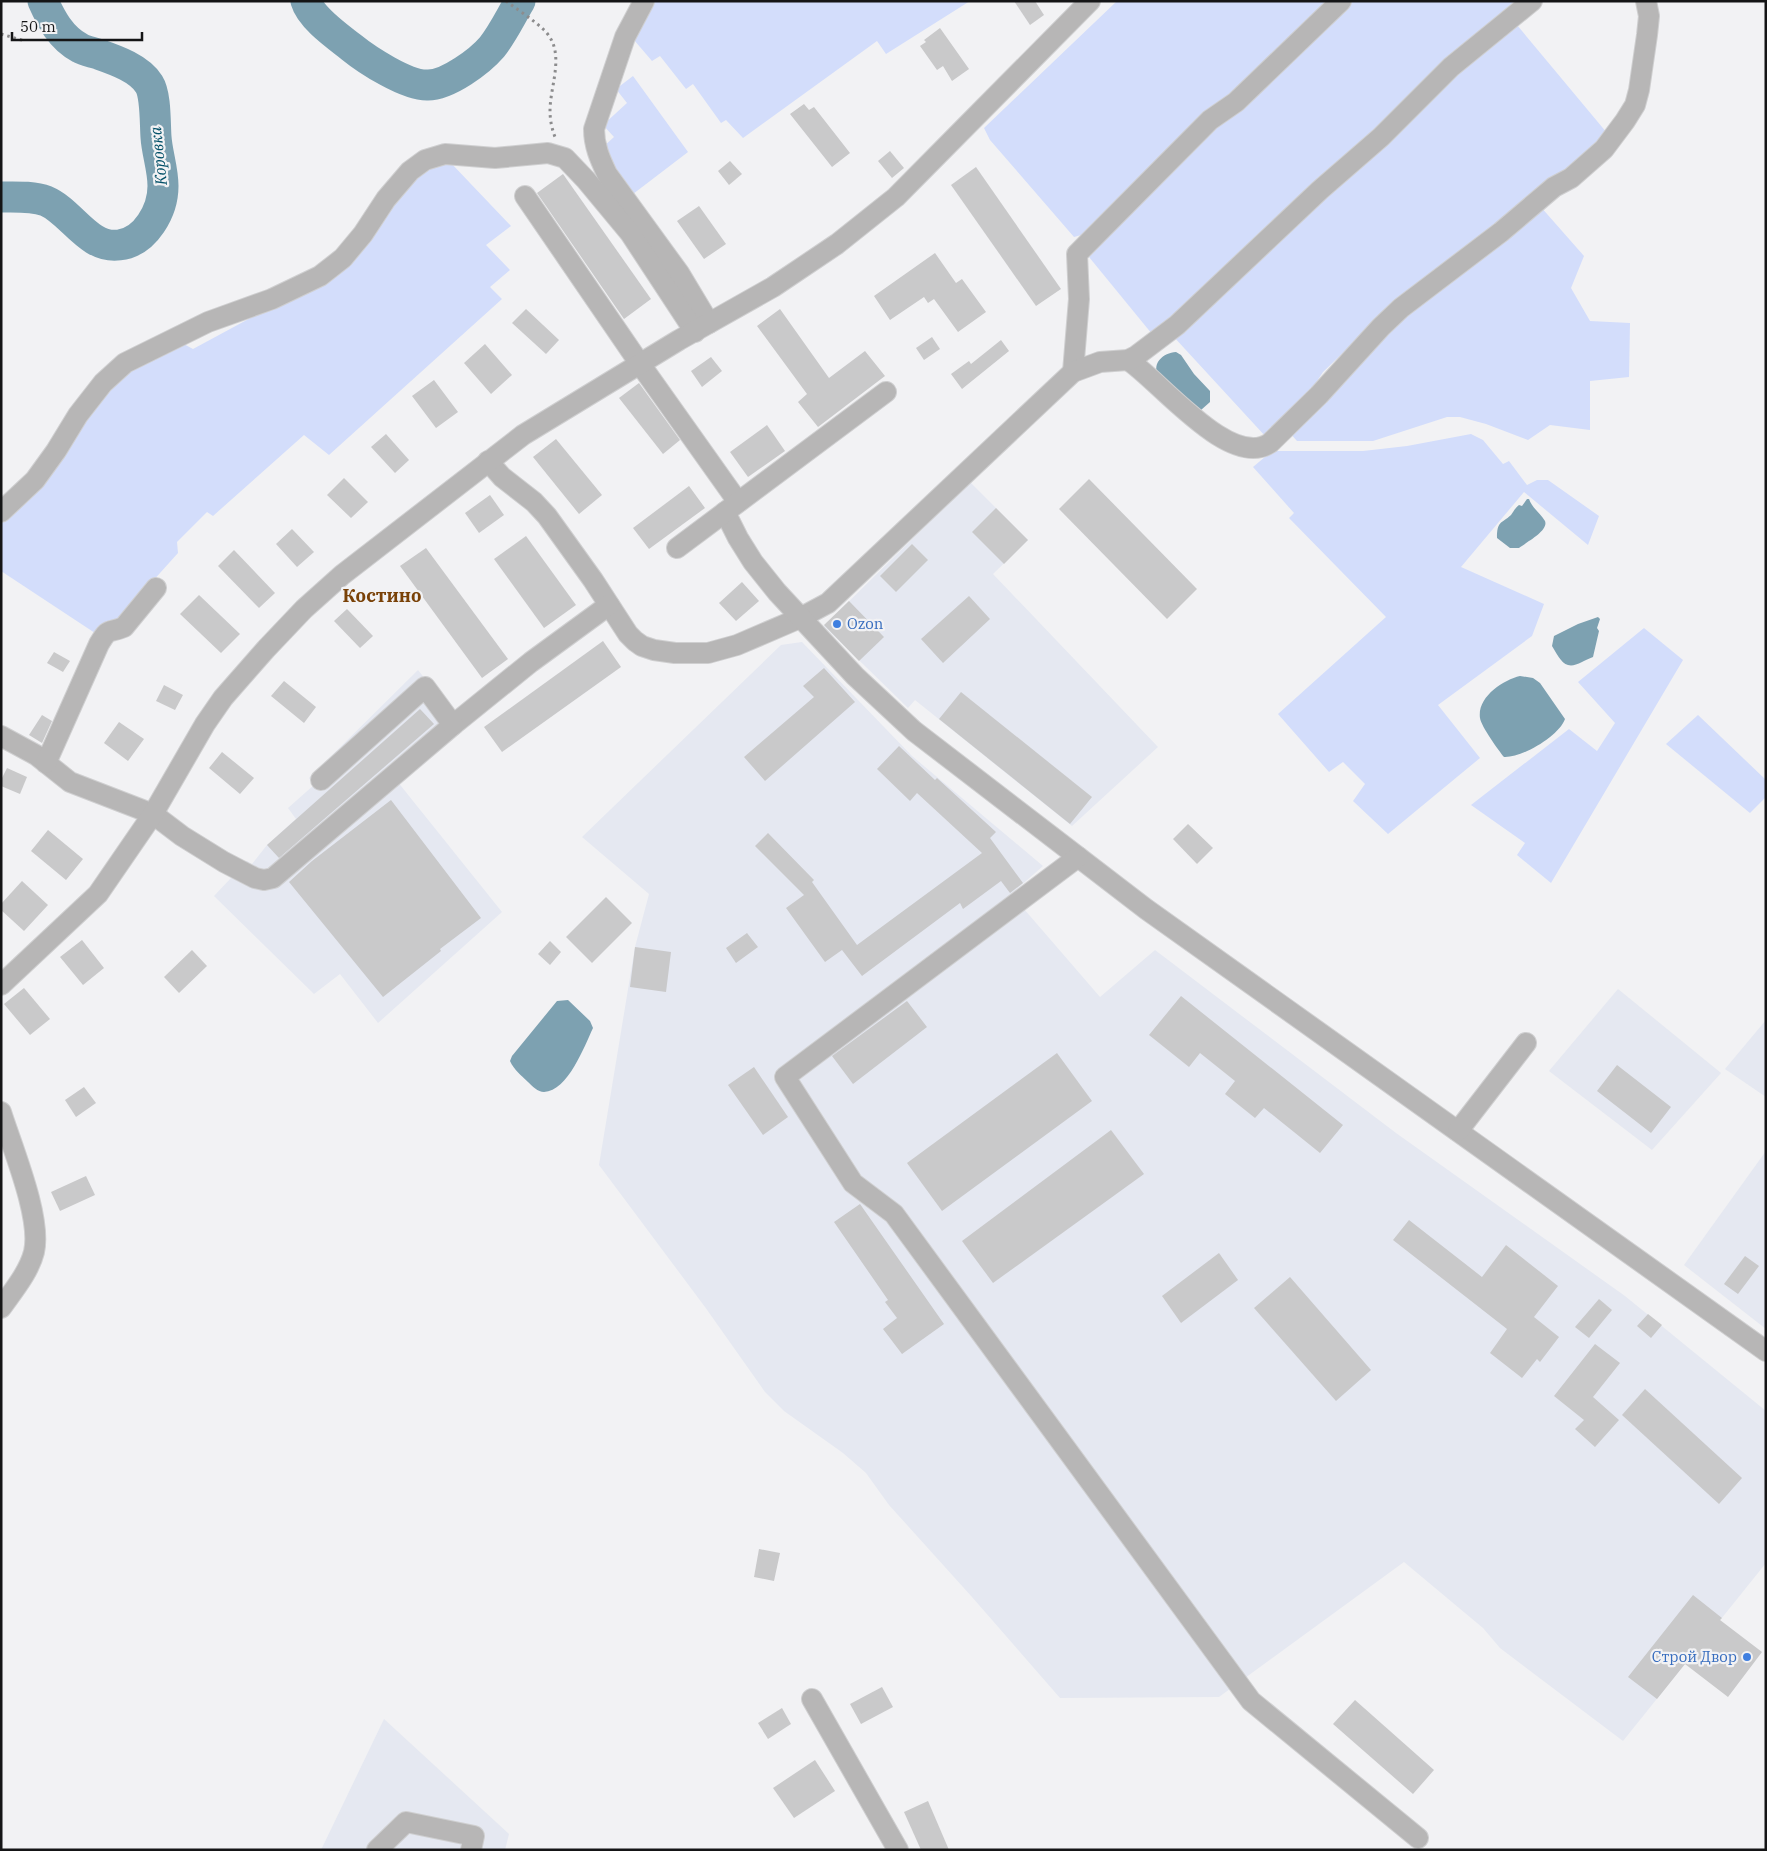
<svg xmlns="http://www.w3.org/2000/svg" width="1767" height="1851" viewBox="0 0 1767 1851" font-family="'IBM Plex Serif',serif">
  <rect width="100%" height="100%" fill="#f2f2f4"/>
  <g fill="#e5e8f1">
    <path d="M970,482l58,58 -35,34 165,173 -86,79 -157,-126 -7,8 -84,-82z"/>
    <path d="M802,642l110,114 131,110 -32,28 89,103 55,-47 241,183 229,163 141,115v152l-143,178 -123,-93 -17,-20 -79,-66 -185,135 -159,1 -88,-101 -83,-92 -23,-32 -23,-20 -59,-42 -19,-19 -60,-85 -106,-142 36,-218 14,-53 -67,-57 199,-192z"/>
    <path d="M418,670l44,55 -65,56 105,131 -124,111 -38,-49 -26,20 -100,-98 33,-35 5,3 15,-19 29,-26 -8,-11 26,-23 -5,-7z"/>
    <path d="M1618,989l103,84 -69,77 -103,-79z"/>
    <path d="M1766,1020v77l-41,-28z"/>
    <path d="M1766,1151v178l-82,-64z"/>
    <path d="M384,1719l125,115 -4,16h-184z"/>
  </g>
  <g fill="#d3ddfb">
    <path d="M654,1h316l-84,53 -9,-13 -134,97 -17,-18 -5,3 -28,-39 -7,5 -26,-33 -8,5 -18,-21z"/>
    <path d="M1117,1h212l-97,96 -22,14 -129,124 -7,2 -84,-97 -6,-12z"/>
    <path d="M1349,1h171l-368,333 -63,-77 114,-121z"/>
    <path d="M1517,25l90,108 -108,95 -145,114 -31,30 -18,27 -39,38 -93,-101 281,-264z"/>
    <path d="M633,76l55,76 -55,42 -31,-46 12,-11 -11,-12 24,-22 -11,-14z"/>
    <path d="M450,162l61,64 -25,19 24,25 -20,17 12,12 -173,156 -25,-20 -91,81 -6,-4 -30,30 1,11 -63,70 -5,-3 -12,15 -97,-64v-48l33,-31 73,-102 23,-21 52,-26 11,6 65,-35 50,-24 121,-124z"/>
    <path d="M1540,206l44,50 -13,32 19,33 40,2 -1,54 -39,4v49l-40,-5 -22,15 -42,-16 -26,-7h-13l-74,24h-76l-8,-9 116,-120z"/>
    <path d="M1471,434l12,6 20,24 6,-3 18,24 10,-5h11l51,36 -11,29 -64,-53 -63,75 83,37 -12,32 -94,69 42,53 -92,76 -35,-33 12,-17 -22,-22 -14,10 -51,-58 108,-97 -97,-99 5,-5 -41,-46 19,-16h91l44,-5z"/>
    <path d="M1644,628l39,32 -132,223 -34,-28 8,-12 -54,-38 98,-76 28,22 18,-28 -37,-41z"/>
    <path d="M1698,715l68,65v17l-16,16 -84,-69z"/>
  </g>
  <g fill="#7da1b1">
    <path d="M1176,352l5,3 13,19 16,17v11l-9,8 -43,-35c-6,-12 5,-22 18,-23z"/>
    <path d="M1527,499h2c3,9 12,15 16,22 4,10 -20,22 -26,27h-9l-13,-10c0,-17 4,-14 14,-23 3,-4 4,-7 8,-10l3,1z"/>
    <path d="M1598,617l2,2 -3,9 2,3 -6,26c-4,2 -8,3 -11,5 -17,9 -21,-1 -30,-16l2,-10 24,-12z"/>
    <path d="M1520,676l13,2 7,5 25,36c-6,17 -43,39 -61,38 -5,-6 -23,-31 -24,-39 -3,-21 23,-38 40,-42z"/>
    <path d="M568,1000l22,21 3,7c-9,19 -25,63 -49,64 -6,0 -12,-6 -16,-10 -7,-7 -14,-12 -18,-21l2,-5 45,-55z"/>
  </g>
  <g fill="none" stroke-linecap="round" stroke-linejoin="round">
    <g stroke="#7da1b1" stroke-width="31">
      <path d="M306,1c5,17 31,35 45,46 16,13 56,39 77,38 20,0 52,-24 64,-38 11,-14 19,-31 28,-46"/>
      <path d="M1,197c14,0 32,-1 45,4 26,11 42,48 73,44 27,-3 44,-35 44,-59 0,-17 -6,-33 -7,-49 -1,-14 0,-42 -7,-53 -10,-16 -34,-24 -51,-30 -6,-2 -13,-3 -18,-6 -19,-10 -29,-29 -37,-47"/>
    </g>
  </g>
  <g fill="#c9c9ca">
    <path d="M1014,1h21l9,14 -14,10z"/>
    <path d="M940,28l29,41 -17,12 -9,-15 -6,4 -17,-24 6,-4 -2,-2z"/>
    <path d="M804,104l5,6 5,-3 36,46 -18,14 -42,-53z"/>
    <path d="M890,151l14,17 -12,10 -14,-17z"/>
    <path d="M730,161l12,13 -13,11 -11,-14z"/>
    <path d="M976,167l85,122 -25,17 -85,-121z"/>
    <path d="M563,174l88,125 -27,20 -87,-126z"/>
    <path d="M699,206l27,38 -22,15 -27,-38z"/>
    <path d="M935,253l21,30 6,-4 24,33 -28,20 -24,-33 -6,4 -4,-6 -34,23 -16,-24z"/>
    <path d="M526,309l33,31 -13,14 -34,-31z"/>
    <path d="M780,309l49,69 36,-27 20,25 -67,51 -20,-25 9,-8 -50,-68z"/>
    <path d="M932,337l8,12 -16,11 -8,-12z"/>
    <path d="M1001,340l8,11 -47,38 -11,-15 18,-13 2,3z"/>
    <path d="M485,344l27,31 -21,19 -27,-31z"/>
    <path d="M711,357l11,14 -20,16 -11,-16z"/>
    <path d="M434,380l24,32 -22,16 -24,-32z"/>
    <path d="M639,383l41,57 -17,14 -44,-56z"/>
    <path d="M767,425l18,26 -37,26 -18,-25z"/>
    <path d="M386,434l23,26 -14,13 -24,-26z"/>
    <path d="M556,439l46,56 -23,19 -46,-57z"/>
    <path d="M344,478l24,24 -17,16 -24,-23z"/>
    <path d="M1089,479l108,110 -30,30 -108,-110z"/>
    <path d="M689,486l16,22 -56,41 -16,-21z"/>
    <path d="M490,495l14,20 -25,18 -14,-20z"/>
    <path d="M996,508l32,32 -24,24 -32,-32z"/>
    <path d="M292,529l22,23 -17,15 -21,-23z"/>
    <path d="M526,536l50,69 -32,23 -50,-69z"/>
    <path d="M912,544l16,16 -32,32 -16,-16z"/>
    <path d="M426,548l82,111 -26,19 -82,-112z"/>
    <path d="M234,550l41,43 -16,15 -41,-42z"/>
    <path d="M742,582l17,19 -23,20 -17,-18z"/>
    <path d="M199,595l41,39 -19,19 -41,-39z"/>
    <path d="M969,596l21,23 -47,44 -22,-24z"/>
    <path d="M849,601l35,36 -25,24 -35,-36z"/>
    <path d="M347,609l26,27 -13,12 -26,-27z"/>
    <path d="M603,641l18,26 -119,85 -18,-25z"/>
    <path d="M54,652l16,9 -7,11 -16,-9z"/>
    <path d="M824,668l31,34 -90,79 -21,-24 70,-60 -11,-11z"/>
    <path d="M284,681l32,26 -12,16 -33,-27z"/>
    <path d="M164,685l19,10 -8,15 -19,-9z"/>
    <path d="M961,692l131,105 -22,27 -131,-105z"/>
    <path d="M420,709l14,15 -155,134 -12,-13z"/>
    <path d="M42,715l10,6 -10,22 -13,-8z"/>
    <path d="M119,722l25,17 -16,22 -24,-18z"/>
    <path d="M899,746l36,34 2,-2 59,54 -6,6 33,45 -13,10 -9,-12 -38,28 -3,-6 -98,73 -20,-26 -17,12 -39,-54 18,-13 -49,-49 13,-13 46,47 -2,2 45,63 125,-92 -65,-60 -7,8 -33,-32z"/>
    <path d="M222,752l32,26 -14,16 -31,-26z"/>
    <path d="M7,768l20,9 -7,17 -19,-8v-6z"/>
    <path d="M391,800l90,118 -41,31 1,2 -58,46 -94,-115 23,-21z"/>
    <path d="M1188,824l25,24 -16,16 -24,-25z"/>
    <path d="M48,830l35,29 -17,21 -35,-29z"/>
    <path d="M22,881l26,24 -24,26 -23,-21v-6z"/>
    <path d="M606,897l26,26 -40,40 -26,-26z"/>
    <path d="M747,933l11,14 -22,16 -10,-15z"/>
    <path d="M82,940l22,28 -21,17 -23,-28z"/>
    <path d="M550,941l11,11 -11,13 -12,-11z"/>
    <path d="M635,947l36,5 -5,40 -36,-5z"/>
    <path d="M192,950l15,16 -28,27 -15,-16z"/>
    <path d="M24,988l26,31 -20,16 -26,-31z"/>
    <path d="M1181,996l162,129 -23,28 -56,-45 -9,10 -30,-24 10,-13 -35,-28 -11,14 -40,-32z"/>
    <path d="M907,1001l20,26 -74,57 -21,-28z"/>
    <path d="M1057,1053l35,48 -150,110 -35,-48z"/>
    <path d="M1617,1065l54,42 -20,26 -54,-42z"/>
    <path d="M754,1067l34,50 -25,18 -35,-50z"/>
    <path d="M84,1087l12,16 -20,14 -11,-17z"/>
    <path d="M1111,1130l33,44 -151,109 -31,-42z"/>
    <path d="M86,1176l9,19 -35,16 -9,-19z"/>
    <path d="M860,1204l84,120 -42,30 -19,-25 14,-11 -12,-16 3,-2 -54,-78z"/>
    <path d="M1409,1220l73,57 24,-32 52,41 -24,31 25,20 -19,25 -3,-3 -15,19 -32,-25 17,-24 -114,-89z"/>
    <path d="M1219,1253l19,27 -57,43 -19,-27z"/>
    <path d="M1745,1256l14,10 -21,28 -14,-10z"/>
    <path d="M1290,1277l81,93 -35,31 -82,-93z"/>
    <path d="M1599,1299l13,11 -23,28 -14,-11z"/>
    <path d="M1648,1314l14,11 -11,13 -14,-12z"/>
    <path d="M1595,1344l25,19 -27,34 26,23 -24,27 -20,-18 9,-9 -30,-24z"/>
    <path d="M1645,1389l97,89 -23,26 -97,-89z"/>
    <path d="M759,1549l21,4 -6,28 -20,-4z"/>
    <path d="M1693,1595l29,23 -2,2 42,32 -34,45 -43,-33 -28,35 -29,-22z"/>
    <path d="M882,1687l11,20 -32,17 -11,-20z"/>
    <path d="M1355,1700l79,70 -21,24 -80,-70z"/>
    <path d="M782,1708l9,16 -23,15 -10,-16z"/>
    <path d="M815,1760l20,31 -41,27 -21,-30z"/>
    <path d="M928,1801l21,49h-28l-17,-38z"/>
  </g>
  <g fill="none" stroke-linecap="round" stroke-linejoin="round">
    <g stroke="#cfcfd0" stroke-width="22">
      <g id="minor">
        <path d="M644,1l-19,36 -31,92c0,17 6,30 13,45l72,99 30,50"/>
        <path d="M525,196l115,168 98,138"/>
        <path d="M1128,360c31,20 102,110 142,83l49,-48 62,-68 20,-19 100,-76 53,-45 17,-9 33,-29 21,-28 10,-16 4,-15 8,-55 2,-19 -3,-15"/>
        <path d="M1073,372l6,-73 -2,-45 133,-134 26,-18 105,-101"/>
        <path d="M488,461l14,16 32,25 13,14 46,64 35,54 7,7 7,5 12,4 21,3h33l29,-8 63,-27 28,-15 245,-231 27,-10 28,-2 8,-4 41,-31 143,-135 61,-53 70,-70 81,-66"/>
        <path d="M1,512l34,-32 21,-29 22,-36 25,-32 22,-20 83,-41 64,-23 48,-23 23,-18 20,-24 23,-35 24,-28 15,-11 20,-6 50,4 53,-5 17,5 21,22 44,53 65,99"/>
        <path d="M725,512l13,26 15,24 24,30 78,84 59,55 232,178 620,442"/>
        <path d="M677,548l209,-156"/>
        <path d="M1,736l35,19 34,27 83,32 29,22 42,26 31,16 9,2 9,-2 180,-153 78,-63 78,-57"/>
        <path d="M46,763l53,-119c11,-18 9,-10 25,-17l32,-39"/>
        <path d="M321,780l104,-93 28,38"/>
        <path d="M1078,857l-293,220 68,106 41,31 357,487 167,137"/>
        <path d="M1,985l97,-91 55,-80 52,-90 18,-26 43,-49 38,-40 38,-34 181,-140 156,-95 94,-53 64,-43 59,-47 194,-196"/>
        <path d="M1,1112c11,35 41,106 33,140 -5,20 -21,39 -33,56"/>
        <path d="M1458,1131l68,-88"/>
        <path d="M812,1699l86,151"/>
        <path d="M377,1850l29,-28 68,14 -3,14"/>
      </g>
    </g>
    <g stroke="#8c8c8d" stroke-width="3" stroke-dasharray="2.5 4" stroke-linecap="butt">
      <path d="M506,1c12,9 26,18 37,28 24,22 7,55 7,82 0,9 2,18 5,26"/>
      <path d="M1,34l24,7"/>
    </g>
    <use href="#minor" stroke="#b7b6b6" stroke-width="20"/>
  </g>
  <g fill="#3f7fe0" stroke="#f2f2f4" stroke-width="2">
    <circle cx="837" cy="624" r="5"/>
    <circle cx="1747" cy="1657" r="5"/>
  </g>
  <g text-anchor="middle" stroke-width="4.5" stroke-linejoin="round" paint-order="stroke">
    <g font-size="15" fill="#366cbe" stroke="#f2f2f4" text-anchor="start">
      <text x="847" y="629">Ozon</text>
      <text x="1737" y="1662" text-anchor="end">Строй Двор</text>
    </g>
    <g font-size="16" font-style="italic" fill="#035068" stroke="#f2f2f4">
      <text transform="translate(158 156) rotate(-96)" y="6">Коровка</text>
    </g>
    <g font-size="18" font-weight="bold" fill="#794107" stroke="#f2f2f4">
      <text x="382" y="602">Костино</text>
    </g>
  </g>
  <rect width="1767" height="1851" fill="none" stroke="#151516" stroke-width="5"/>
  <path d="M12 32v8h130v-8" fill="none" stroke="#151516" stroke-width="2.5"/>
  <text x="20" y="32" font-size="15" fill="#151516" stroke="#f2f2f4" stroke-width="4" paint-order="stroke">50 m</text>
</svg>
